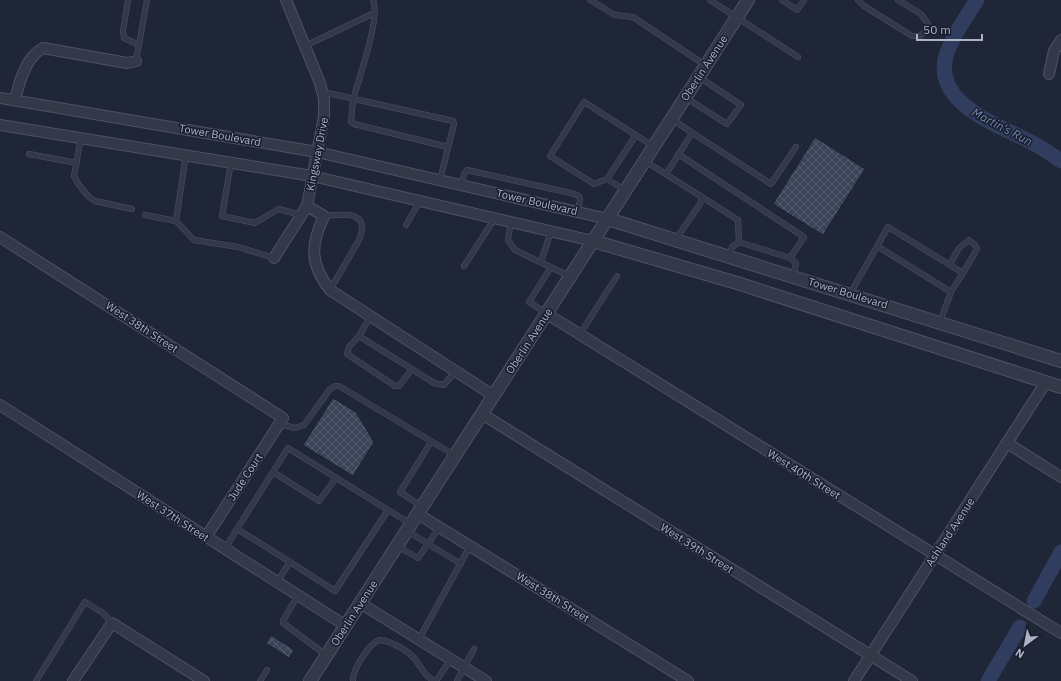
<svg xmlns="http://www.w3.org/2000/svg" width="1061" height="681" viewBox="0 0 1061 681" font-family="'IBM Plex Sans',sans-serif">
  <defs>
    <pattern id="building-cross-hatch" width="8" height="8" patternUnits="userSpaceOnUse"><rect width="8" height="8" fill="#3b4358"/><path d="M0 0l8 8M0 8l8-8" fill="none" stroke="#555c6e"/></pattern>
  </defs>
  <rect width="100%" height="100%" fill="#1f2638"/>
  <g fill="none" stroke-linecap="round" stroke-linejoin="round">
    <g stroke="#303d5e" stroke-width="15">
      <path d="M977,0c-10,16 -22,32 -29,50 -20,50 45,73 79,90 12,6 23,13 34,21"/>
      <path d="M1034,601l27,-49"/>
      <path d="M988,681l32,-54"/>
    </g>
  </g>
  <g fill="url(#building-cross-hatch)" stroke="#1a202f">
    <path d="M815,137l50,32 -42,66 -50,-31z"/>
    <path d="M333,398l23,14 18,30 -21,34 -50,-31z"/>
    <path d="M271,635l23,15 -5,8 -23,-15z"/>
  </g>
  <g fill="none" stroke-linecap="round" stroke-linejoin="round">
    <g stroke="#4d5363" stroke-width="6">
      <g id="service">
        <path d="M128,0l-5,31 1,7 15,7"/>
        <path d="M373,0c8,17 -14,77 -19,97 -2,8 -2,16 -3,25l3,2 94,23"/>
        <path d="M590,0l25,15 18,2 72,48"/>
        <path d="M710,0l88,57"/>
        <path d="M782,0l15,10 7,-10"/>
        <path d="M858,0l6,6 48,30h8l7,-6 1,-6 -7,-10 -23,-14"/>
        <path d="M305,46l69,-33"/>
        <path d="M136,61l11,-61"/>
        <path d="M323,92l130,29 1,3 -14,56"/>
        <path d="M686,98l41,26 14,-19 -42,-28"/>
        <path d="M691,132l80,52 25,-37"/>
        <path d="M636,135l-29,44 -13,5 -44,-28 34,-54 69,44"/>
        <path d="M81,137l-7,39 5,9 10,12 6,4 37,8"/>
        <path d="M29,154l48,9"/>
        <path d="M186,154l-10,67 18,19 44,7 36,11"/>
        <path d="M678,154l126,83 -14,21"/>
        <path d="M645,161l57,36 -2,7 -24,35"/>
        <path d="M231,162l-9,54 33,7 24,-14 22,6"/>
        <path d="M666,174l25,-39v-3l-19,-13"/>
        <path d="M607,179l18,11"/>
        <path d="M461,185l3,-11 3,-4 104,23 8,3 1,4 -2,12"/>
        <path d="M702,197l36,23 1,22"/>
        <path d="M145,215l31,6"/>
        <path d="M324,216c20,-2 47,-6 35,24l-29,50"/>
        <path d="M511,222l-3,18 7,10 54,26"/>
        <path d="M406,225l14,-24"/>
        <path d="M877,246l74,46"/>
        <path d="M729,256l3,-9 7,-5 51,16 6,5 -3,13"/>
        <path d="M541,262l10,-31"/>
        <path d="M950,264l9,-16 10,-8 6,5 2,4 -14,24"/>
        <path d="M464,266l31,-48"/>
        <path d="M850,294l38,-67 75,46 -12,19 -11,30"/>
        <path d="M546,313l-17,-11 22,-35"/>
        <path d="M370,317l-11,19 75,47 10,2 11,-13"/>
        <path d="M580,334l37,-58"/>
        <path d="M359,336l-10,11 -2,7 48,32h4l13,-17"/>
        <path d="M279,424l16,4 9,-3 26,-36 5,-3h4l115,69"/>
        <path d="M273,472l46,29 17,-23"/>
        <path d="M421,506l-21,-14 31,-50"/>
        <path d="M237,529l51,-81 100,62"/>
        <path d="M407,531l54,33"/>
        <path d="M397,546l21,12 22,-31"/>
        <path d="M225,549l12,-20 53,33"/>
        <path d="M277,582l13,-20 45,29 53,-81 23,14"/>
        <path d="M298,595l-15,26v2l43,32"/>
        <path d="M419,639l51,-93"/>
        <path d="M36,681l49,-79 18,11 9,10"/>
        <path d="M260,681l7,-11"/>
        <path d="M353,681c-1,-11 17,-39 27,-41 12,1 31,12 37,22 7,10 7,12 17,19"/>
        <path d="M436,681l15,-22"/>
        <path d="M457,681l17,-32"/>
      </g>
    </g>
    <g stroke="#4d5363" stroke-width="12">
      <g id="minor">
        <path d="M1049,74l5,-23 7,-11"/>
        <path d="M0,98l317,54 291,67"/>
        <path d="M15,100c4,-18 11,-43 28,-52l84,15 9,-2"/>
        <path d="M0,125l312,51 281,65"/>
        <path d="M307,206l17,10c-14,30 -14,48 6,74l164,106"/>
        <path d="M0,237l283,181 -77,119"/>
        <path d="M274,258l33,-52 17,-90v-17l-4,-16 -34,-83"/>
        <path d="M547,314l514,319"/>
        <path d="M0,405l346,221"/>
        <path d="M482,414l430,267"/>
        <path d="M1007,443l54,34"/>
        <path d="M418,514l270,167"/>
        <path d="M360,603l126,78"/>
        <path d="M73,681l39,-58 92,58"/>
        <path d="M854,681l192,-299"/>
      </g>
    </g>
    <g stroke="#4d5363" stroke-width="14">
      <g id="tertiary">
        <path d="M608,219l453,142"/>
        <path d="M593,241l144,42 324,104"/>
        <path d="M310,681l438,-681"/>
      </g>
    </g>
    <use href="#service" stroke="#333948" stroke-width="5"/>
    <use href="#minor" stroke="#333948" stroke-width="10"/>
    <use href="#tertiary" stroke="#333948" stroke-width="12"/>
  </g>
  <g text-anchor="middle" stroke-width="3" stroke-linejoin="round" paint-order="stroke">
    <g font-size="11" fill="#adb3c5" stroke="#181e2d">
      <text transform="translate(704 68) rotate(-57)" y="4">Oberlin Avenue</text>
      <text transform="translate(220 135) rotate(10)" y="4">Tower Boulevard</text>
      <text transform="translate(317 154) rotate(-79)" y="4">Kingsway Drive</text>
      <text transform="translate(537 202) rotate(13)" y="4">Tower Boulevard</text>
      <text transform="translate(848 293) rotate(17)" y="4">Tower Boulevard</text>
      <text transform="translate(142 327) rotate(33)" y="4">West 38th Street</text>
      <text transform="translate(529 341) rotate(-57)" y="4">Oberlin Avenue</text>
      <text transform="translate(804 474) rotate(32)" y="4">West 40th Street</text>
      <text transform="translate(245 477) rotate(-57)" y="4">Jude Court</text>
      <text transform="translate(173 516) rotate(33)" y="4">West 37th Street</text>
      <text transform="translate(950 532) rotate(-57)" y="4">Ashland Avenue</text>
      <text transform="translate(697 548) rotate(32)" y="4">West 39th Street</text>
      <text transform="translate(553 597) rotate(32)" y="4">West 38th Street</text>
      <text transform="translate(354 613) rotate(-57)" y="4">Oberlin Avenue</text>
    </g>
    <g font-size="12" font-style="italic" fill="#7485af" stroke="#181e2d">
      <text transform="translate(1002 127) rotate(28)" y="4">Martin's Run</text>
    </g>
  </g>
  <g transform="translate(1025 645) rotate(212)" stroke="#181e2d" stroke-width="3" paint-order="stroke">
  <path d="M0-3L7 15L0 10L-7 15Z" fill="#adb3c5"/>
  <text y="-6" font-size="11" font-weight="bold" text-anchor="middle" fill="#adb3c5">N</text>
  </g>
  <path d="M917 34v6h65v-6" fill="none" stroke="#adb3c5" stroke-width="2"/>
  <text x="923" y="34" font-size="12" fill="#adb3c5" stroke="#181e2d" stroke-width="3" paint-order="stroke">50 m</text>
</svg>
